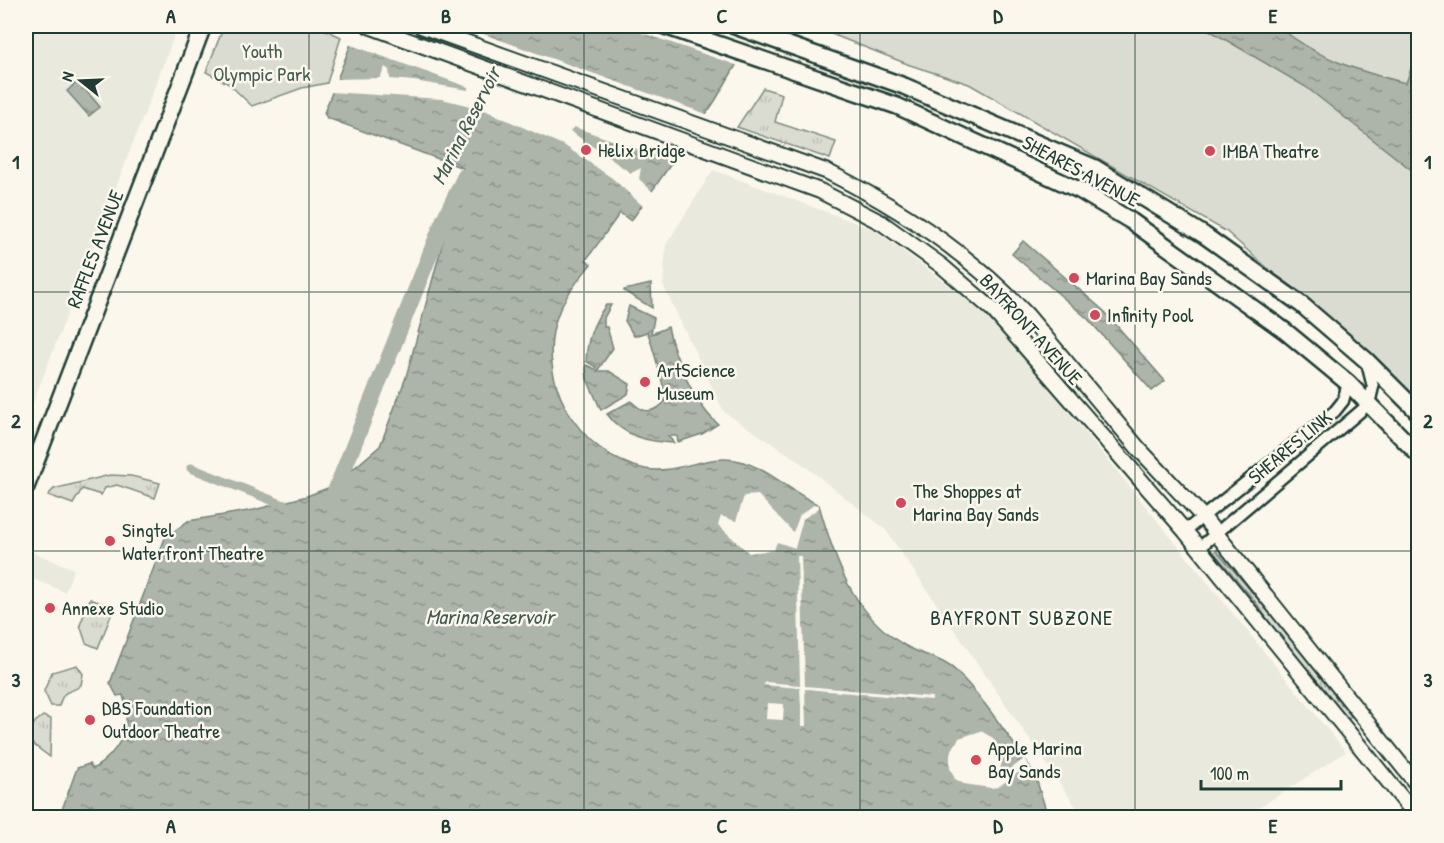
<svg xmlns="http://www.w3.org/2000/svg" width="1444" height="843" viewBox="0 0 1444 843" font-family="'Patrick Hand',sans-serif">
  <defs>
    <pattern id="grass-tufts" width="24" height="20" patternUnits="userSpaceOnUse" patternTransform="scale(1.5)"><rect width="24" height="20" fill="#dbdcd1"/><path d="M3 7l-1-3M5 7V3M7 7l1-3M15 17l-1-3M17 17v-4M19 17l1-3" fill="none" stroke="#bcbeb4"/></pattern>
    <pattern id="water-ripples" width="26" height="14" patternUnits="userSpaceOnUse" patternTransform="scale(1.5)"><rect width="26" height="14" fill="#adb4aa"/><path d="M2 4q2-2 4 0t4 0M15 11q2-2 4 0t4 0" fill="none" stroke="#8c948b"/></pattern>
  </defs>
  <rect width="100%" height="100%" fill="#fbf7ec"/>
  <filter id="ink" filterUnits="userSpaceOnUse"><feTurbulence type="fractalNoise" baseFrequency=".0167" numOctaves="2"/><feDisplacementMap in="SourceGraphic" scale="12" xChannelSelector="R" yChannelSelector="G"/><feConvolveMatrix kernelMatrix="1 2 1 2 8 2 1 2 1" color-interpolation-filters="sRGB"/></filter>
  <g filter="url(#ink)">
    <g fill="#eae9de">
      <path d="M26,26h152l-152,395z"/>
      <path d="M713,170l162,60 116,87 355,435 -102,65h-161l-198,-288 -89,-70 -72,-47 -61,-127 3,-40z"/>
      <path d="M29,551l45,18 -9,23 -39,-16v-17z"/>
    </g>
    <g fill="url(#grass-tufts)" stroke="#7d8c82" stroke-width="1.5">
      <path d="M763,88l19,6 -7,28 61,20 -6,17 -93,-32z"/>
      <path d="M110,475l21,1 29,7 -5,15 -38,-13 -12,3 -4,7 -19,-6 -9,15 -25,-9 6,-6z"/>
      <path d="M1216,550l70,82 65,84 -3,3 -68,-81 -23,-34 -43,-52z"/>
      <path d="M90,599l24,9 -16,40 -12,-5 -6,-18z"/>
      <path d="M77,665l6,9 -2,11c-12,11 -16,0 -22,21h-8l-7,-15 8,-19z"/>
      <path d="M43,716l8,3 -1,38 -24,-18 9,-17z"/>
    </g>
    <g fill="#dbdcd1" stroke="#7d8c82" stroke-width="1.5">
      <path d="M224,26h93l24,11 -14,46 -25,5 -50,18 -23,-22 -23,-12z"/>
      <path d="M811,26h607v377l-191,-171 -258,-148 -59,-19z"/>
    </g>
    <g fill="url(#water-ripples)" stroke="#74847b" stroke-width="1.5">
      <path d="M358,26h401l-44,75 -84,120 -11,-8 -34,47 5,4c-11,14 -24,29 -31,45 -29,66 17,146 85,160 34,6 62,-17 95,-8 29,8 52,32 79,44 16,56 33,108 85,140 17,10 39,13 53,27 26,26 48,60 70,90l9,16 12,39 -989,1 18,-50 12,-4 4,5c27,-17 40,-43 30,-74l-6,1 -7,-13 55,-145 23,-17 66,-11 53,-14 26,-10 47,-40 26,-69 57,-209 -136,-50 -3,-5z"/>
      <path d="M1202,26h76c38,32 79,45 128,57l8,-23 4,-34v149l-112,-88z"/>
      <path d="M78,81l22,26 -11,9 -22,-25z"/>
      <path d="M1023,241l81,70 61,70 -13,10 -64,-72 -76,-65z"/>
      <path d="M651,284l1,24 -28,-17v-1z"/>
      <path d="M606,305h5l-7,13v9h3l6,21 -16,23h12l21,13 -2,10 -27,16 -14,-31 -1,-14 9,4 1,-2 -10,-6c1,-22 7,-38 20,-56z"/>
      <path d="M629,306l25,12 -3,16 17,-7c6,30 27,78 50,97l-16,10 -24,8 -1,-6h-9l6,7c-27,-1 -51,-7 -67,-29l24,-13c7,7 14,13 24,8 4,-1 9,-6 10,-9 2,-6 -13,-54 -16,-64l-2,-4 -13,4 -9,-15z"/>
    </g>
    <g fill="#fbf7ec">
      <path d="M355,26h106l248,89 -34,47 -101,-35 -4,4 61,42 10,-5 -2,11 15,14 -10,14 -32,-29 -47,-32 -83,-37 -40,-10 -113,-7 5,-13 46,-1 5,-11 4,3 1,9 24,2 54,9v-3l-120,-43z"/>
      <path d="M622,26h140l-23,40z"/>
      <path d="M758,495l35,37 7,-17 15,-11 4,1v3l-16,11 -8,29 -18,-6 -3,8 -25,3 -31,-28 3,-9 15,5 8,-25z"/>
      <path d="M797,556h4l4,130 127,11v3l-127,-11 1,37h-4l-2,-38 -36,-3 1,-3 35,3z"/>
      <path d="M767,703l17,1 -1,16 -17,-1z"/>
      <path d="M981,731l12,7 10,19 -4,17 -5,5 8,-3 23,-18 4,7 -31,22 -7,1 -27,-4 -9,-5 -5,-11v-15l9,-15z"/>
    </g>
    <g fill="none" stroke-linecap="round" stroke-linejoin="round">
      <path stroke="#adb4aa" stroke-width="9" d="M191,468l98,39"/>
      <path stroke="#adb4aa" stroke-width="16" d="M332,499l112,-280 21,-43"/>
      <g stroke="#1f3d34" stroke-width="15">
        <g id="street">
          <path d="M1185,531l150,-120 8,-10 5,-18"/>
          <path d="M1199,548l170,-144 4,-17 -6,-24"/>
        </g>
      </g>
      <g stroke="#1f3d34" stroke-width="18">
        <g id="secondary">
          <path d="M369,26l451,165 62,32 60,43 51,44 192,221 233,287"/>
          <path d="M421,26l407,146c74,37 142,82 199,143l111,133 65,69 215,269"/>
        </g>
      </g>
      <g stroke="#1f3d34" stroke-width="20">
        <g id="primary">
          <path d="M665,26l232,80 184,85 50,30 154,110 63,52 70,71"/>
          <path d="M735,26l169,60 191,82 109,67 98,70 64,55 52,52"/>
          <path d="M26,487l177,-461"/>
        </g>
      </g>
      <use href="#street" stroke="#fbf7ec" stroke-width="10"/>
      <use href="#secondary" stroke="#fbf7ec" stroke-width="14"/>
      <use href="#primary" stroke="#fbf7ec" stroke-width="15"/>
    </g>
  </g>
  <path fill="none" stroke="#1f3d34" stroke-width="1.5" stroke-opacity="0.55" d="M309,26v792M584,26v792M860,26v792M1135,26v792M26,292h1392M26,551h1392"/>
  <g fill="#d1495b" stroke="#fbf7ec" stroke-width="2">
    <circle cx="586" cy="150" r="6"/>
    <circle cx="1210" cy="151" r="6"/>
    <circle cx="1074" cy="278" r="6"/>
    <circle cx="1095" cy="315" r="6"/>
    <circle cx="645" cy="382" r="6"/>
    <circle cx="901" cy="503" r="6"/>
    <circle cx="110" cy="541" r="6"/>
    <circle cx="50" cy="608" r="6"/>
    <circle cx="90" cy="720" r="6"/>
    <circle cx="976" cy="760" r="6"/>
  </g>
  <g text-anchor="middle" stroke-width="5" stroke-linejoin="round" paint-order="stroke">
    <g font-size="20" fill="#455d53" stroke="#fbf7ec">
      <text x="262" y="58">Youth<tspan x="262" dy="23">Olympic Park</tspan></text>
    </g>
    <g font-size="20" fill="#1f3d34" stroke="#fbf7ec" text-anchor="start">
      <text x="598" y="157">Helix Bridge</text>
      <text x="1222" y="158">IMBA Theatre</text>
      <text x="1086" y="285">Marina Bay Sands</text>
      <text x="1107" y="322">Infinity Pool</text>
      <text x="657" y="377">ArtScience<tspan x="657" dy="23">Museum</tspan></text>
      <text x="913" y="498">The Shoppes at<tspan x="913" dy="23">Marina Bay Sands</tspan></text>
      <text x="122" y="537">Singtel<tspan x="122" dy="23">Waterfront Theatre</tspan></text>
      <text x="62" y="615">Annexe Studio</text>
      <text x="102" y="715">DBS Foundation<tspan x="102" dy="23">Outdoor Theatre</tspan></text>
      <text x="988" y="755">Apple Marina<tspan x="988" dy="23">Bay Sands</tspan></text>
    </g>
    <g font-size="20" fill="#1f3d34" stroke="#fbf7ec">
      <text transform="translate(1081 171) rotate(28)" y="7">SHEARES AVENUE</text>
      <text transform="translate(95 249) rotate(-69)" y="7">RAFFLES AVENUE</text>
      <text transform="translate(1031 329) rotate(48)" y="7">BAYFRONT AVENUE</text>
      <text transform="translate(1290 447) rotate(-40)" y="7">SHEARES LINK</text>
    </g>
    <g font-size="21" font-style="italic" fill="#425b52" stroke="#fbf7ec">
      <text transform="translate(466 126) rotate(-63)" y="7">Marina Reservoir</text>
      <text x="490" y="624">Marina Reservoir</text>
    </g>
    <g font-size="21" letter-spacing="1.5" fill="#1f3d34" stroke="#fbf7ec">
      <text x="1022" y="625">BAYFRONT SUBZONE</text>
    </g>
  </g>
  <rect width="1444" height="843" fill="none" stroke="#fbf7ec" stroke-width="66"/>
  <g transform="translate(81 81) rotate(288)" stroke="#fbf7ec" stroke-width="4.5" paint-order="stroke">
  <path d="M0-4.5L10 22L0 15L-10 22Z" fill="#1f3d34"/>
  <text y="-9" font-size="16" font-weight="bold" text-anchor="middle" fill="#1f3d34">N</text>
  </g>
  <path d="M1201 780v9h140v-9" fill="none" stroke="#1f3d34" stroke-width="3"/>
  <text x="1210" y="780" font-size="18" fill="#1f3d34" stroke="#fbf7ec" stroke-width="4.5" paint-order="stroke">100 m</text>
  <rect x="33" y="33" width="1378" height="777" fill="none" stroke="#1f3d34" stroke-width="2"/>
  <g font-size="20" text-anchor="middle" font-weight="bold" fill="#1f3d34">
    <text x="171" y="23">A</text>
    <text x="446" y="23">B</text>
    <text x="722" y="23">C</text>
    <text x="998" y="23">D</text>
    <text x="1273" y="23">E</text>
    <text x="16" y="169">1</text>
    <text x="1428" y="169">1</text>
    <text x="16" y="428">2</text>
    <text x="1428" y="428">2</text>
    <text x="16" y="687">3</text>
    <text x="1428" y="687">3</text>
    <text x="171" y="833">A</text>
    <text x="446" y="833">B</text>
    <text x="722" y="833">C</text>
    <text x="998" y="833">D</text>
    <text x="1273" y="833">E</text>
  </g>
</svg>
